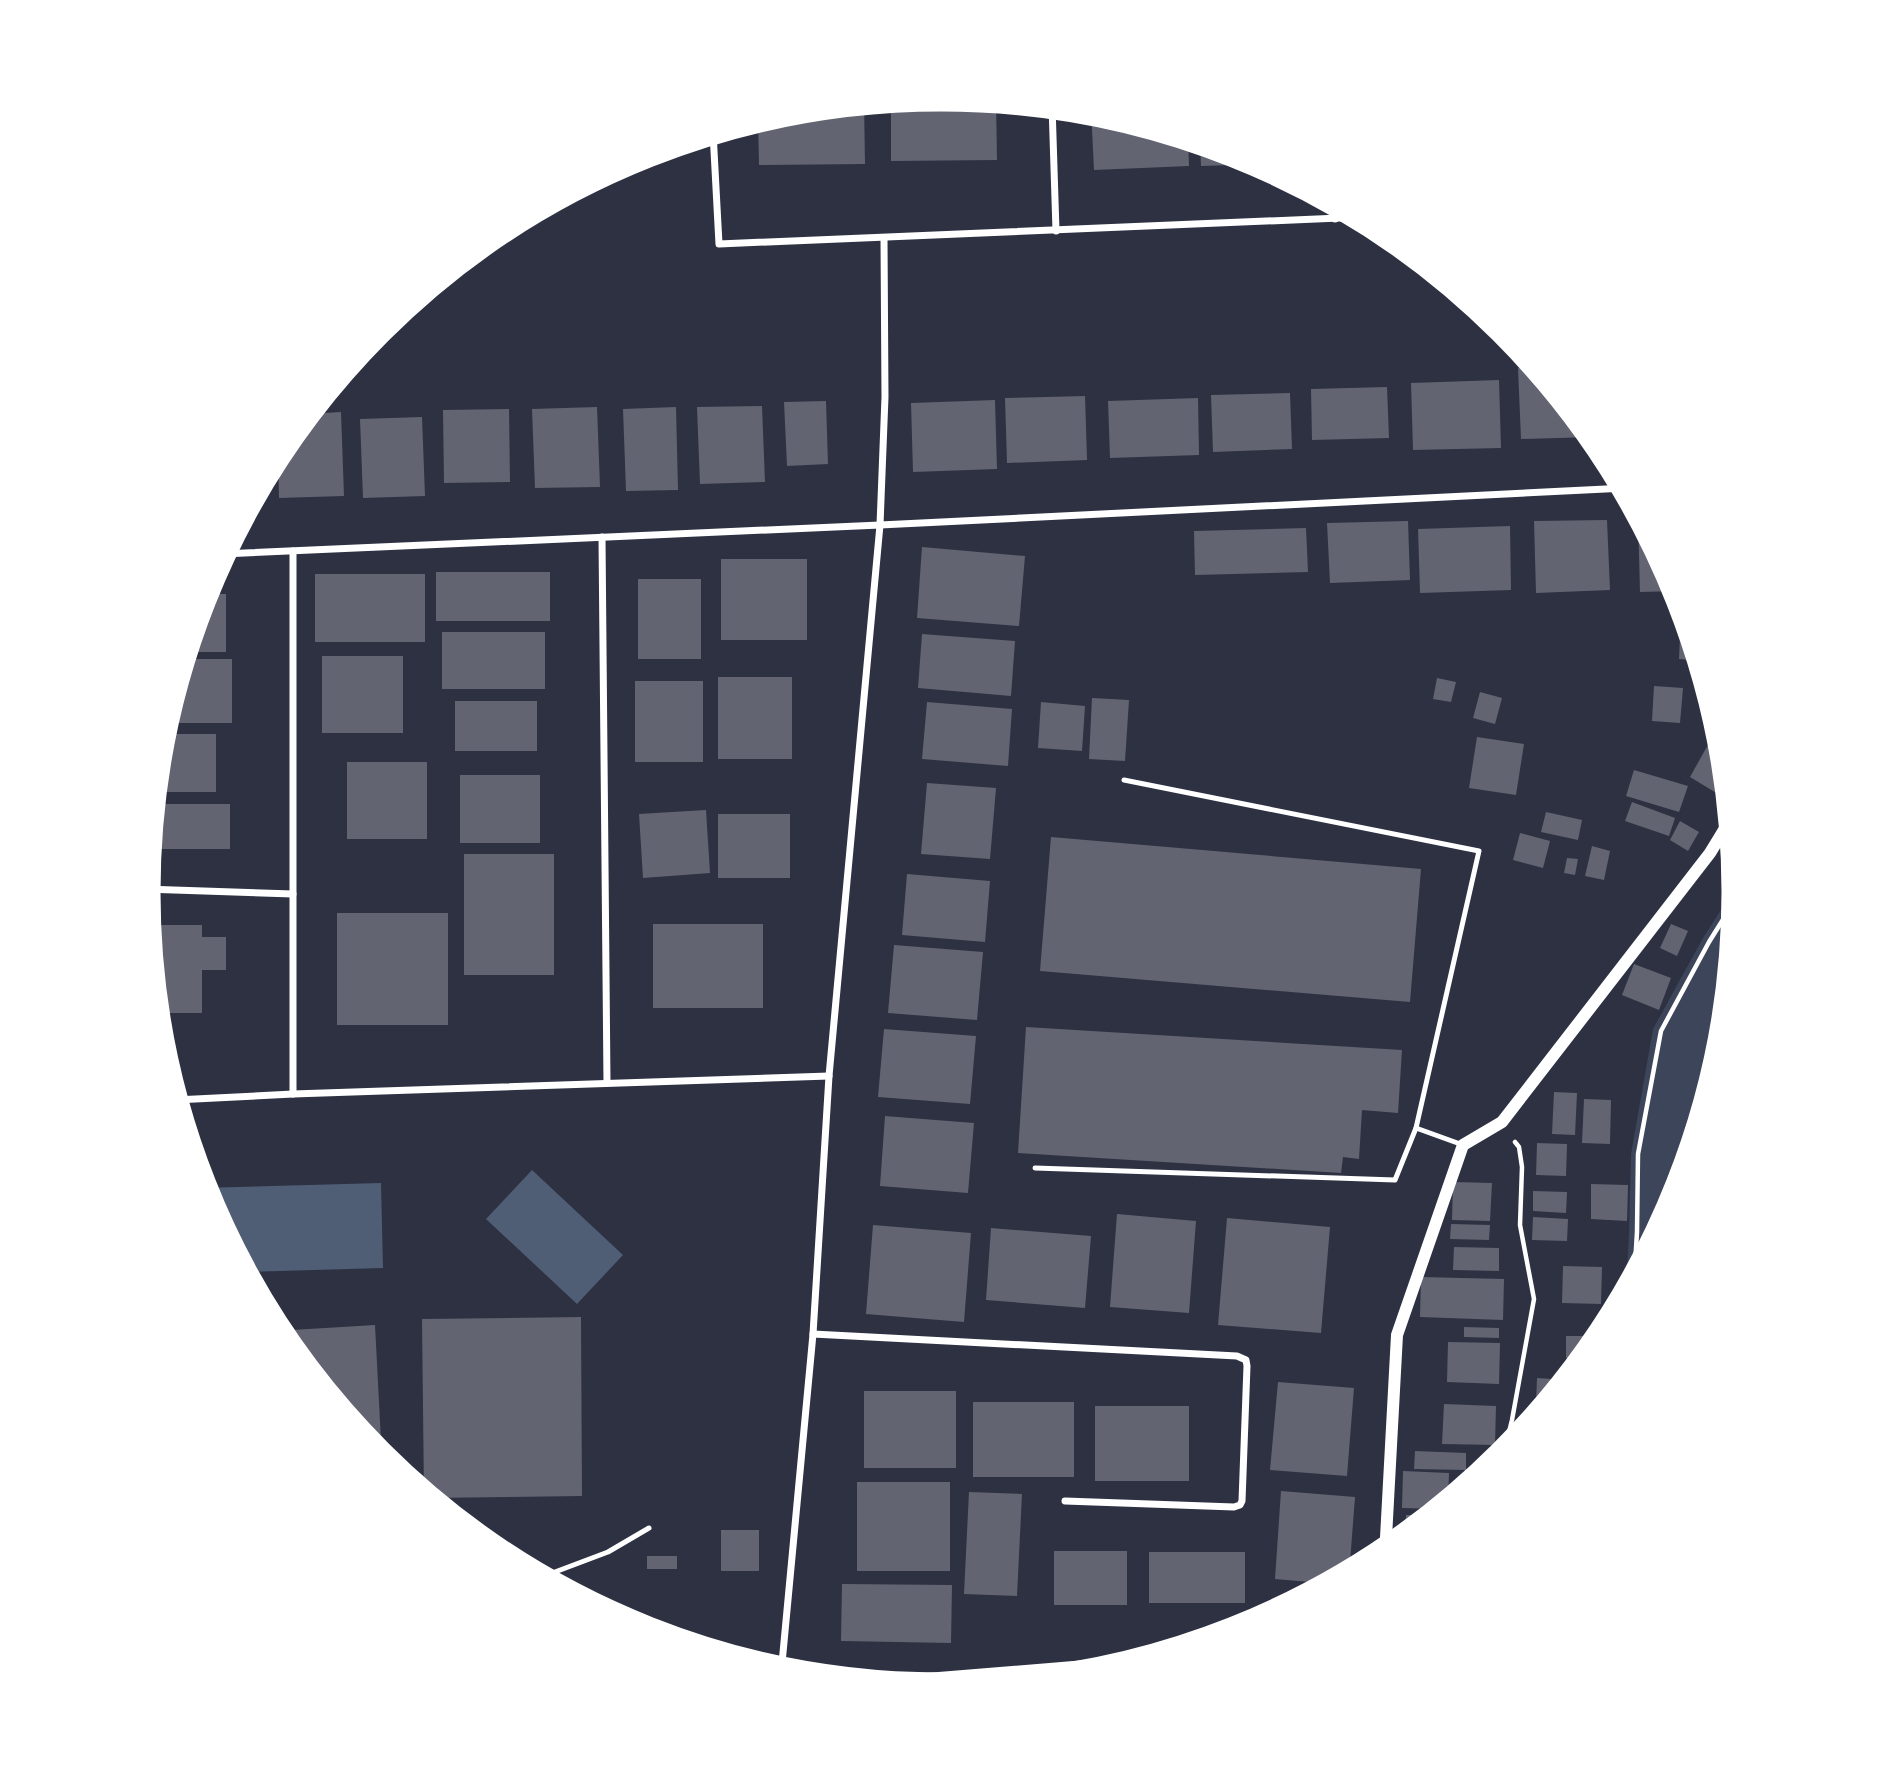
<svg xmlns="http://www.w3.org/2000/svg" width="1883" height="1785" viewBox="0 0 1883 1785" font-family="'Asap Condensed',sans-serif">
  <rect width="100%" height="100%" fill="#2d3142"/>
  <path fill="#3c4559" d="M1738,883l1,10 -15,156 -45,149 -53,99 3,-66 2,-77 22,-125 50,-91z"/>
  <g fill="#4f5d75">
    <path d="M532,1170l91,85 -46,49 -91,-85z"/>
    <path d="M381,1183l2,85 -139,4 -40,-74 -3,-10z"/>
  </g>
  <g fill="#626471">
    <path d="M932,95h18l46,5 1,60 -106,1v-61z"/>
    <path d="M864,102l1,62 -106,1 -1,-47 28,-8z"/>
    <path d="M1091,109l97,28 1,29 -95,4z"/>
    <path d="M1200,141l47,14 17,9 -63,2z"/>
    <path d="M1518,368h20l55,69 -72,2z"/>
    <path d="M1499,380l2,68 -88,2 -2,-67z"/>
    <path d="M1387,387l2,51 -77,2 -1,-51z"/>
    <path d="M1290,393l2,56 -79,3 -2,-57z"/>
    <path d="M1085,396l2,64 -80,3 -2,-65z"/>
    <path d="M1198,398l1,57 -89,3 -2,-57z"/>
    <path d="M995,400l2,69 -84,3 -2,-69z"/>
    <path d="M826,401l2,63 -41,2 -3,-64z"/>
    <path d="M762,406l3,76 -65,2 -3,-77z"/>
    <path d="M597,407l3,80 -65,1 -3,-79z"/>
    <path d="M676,407l2,83 -52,1 -3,-82z"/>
    <path d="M509,409l1,73 -66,1 -1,-73z"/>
    <path d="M341,412l3,84 -65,2 -1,-49 29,-35z"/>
    <path d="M422,417l3,79 -62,2 -3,-79z"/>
    <path d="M1638,517h3l39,74 -40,1z"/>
    <path d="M1607,520l3,70 -74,3 -2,-72z"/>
    <path d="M1408,521l2,59 -80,3 -3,-60z"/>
    <path d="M1510,526l1,64 -91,3 -2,-64z"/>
    <path d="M1306,528l2,44 -113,3 -1,-44z"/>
    <path d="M922,547l103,9 -6,70 -102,-8z"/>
    <rect x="721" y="559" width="86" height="81"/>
    <rect x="436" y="572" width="114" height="49"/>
    <rect x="315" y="574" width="110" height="68"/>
    <rect x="638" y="579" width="63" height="80"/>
    <path d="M202,594h24v58h-41z"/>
    <rect x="442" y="632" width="103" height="57"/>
    <path d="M922,634l93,7 -4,55 -93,-8z"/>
    <path d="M1680,637l14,1 7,23 -22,-2z"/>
    <rect x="322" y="656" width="81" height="77"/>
    <path d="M182,659h50v64h-69z"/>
    <rect x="718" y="677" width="74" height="82"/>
    <path d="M1437,678l19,4 -5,20 -18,-3z"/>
    <rect x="635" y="681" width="68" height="81"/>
    <path d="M1654,686l29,2 -3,35 -28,-2z"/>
    <path d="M1480,692l22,6 -7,26 -22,-6z"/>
    <path d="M1092,698l37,2 -4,61 -36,-2z"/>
    <rect x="455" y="701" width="82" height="50"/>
    <path d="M927,702l85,7 -4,57 -86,-7z"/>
    <path d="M1041,702l44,4 -3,45 -44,-3z"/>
    <path d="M160,734h56v58h-63z"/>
    <path d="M1477,737l47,7 -8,51 -47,-7z"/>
    <path d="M1709,743l17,9 2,25 -10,17 -28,-17z"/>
    <rect x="347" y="762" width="80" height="77"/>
    <path d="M1634,770l54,16 -9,26 -53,-16z"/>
    <rect x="460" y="775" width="80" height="68"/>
    <path d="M927,783l69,5 -6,71 -69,-5z"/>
    <path d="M1632,802l43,16 -6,18 -44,-15z"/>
    <path d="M152,804h78v45h-82z"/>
    <path d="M706,810l4,63 -67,5 -4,-64z"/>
    <path d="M1546,812l36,8 -4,20 -37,-8z"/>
    <rect x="718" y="814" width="72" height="64"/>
    <path d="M1680,821l19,11 -11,19 -18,-11z"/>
    <path d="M1520,833l30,8 -7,27 -30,-8z"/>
    <path d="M1051,837l370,32 -11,133 -370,-31z"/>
    <path d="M1592,846l18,5 -6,29 -19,-4z"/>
    <rect x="464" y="854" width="90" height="121"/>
    <path d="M1567,858l11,1 -3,16 -11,-2z"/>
    <path d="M907,874l83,7 -5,61 -83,-7z"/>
    <rect x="337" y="913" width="111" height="112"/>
    <rect x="653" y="924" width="110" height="84"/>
    <path d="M1671,924l17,7 -11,25 -17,-8z"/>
    <path d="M147,925h55v12h24v33h-24v43h-44v12h-1z"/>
    <path d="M894,945l89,7 -6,68 -89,-7z"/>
    <path d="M1634,964l37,14 -12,32 -37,-15z"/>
    <path d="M1026,1027l376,23 -4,63 -36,-3 -3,49 -16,-2 -2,16 -323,-20z"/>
    <path d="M884,1029l92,7 -6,68 -92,-7z"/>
    <path d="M1554,1092l23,1 -2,42 -23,-1z"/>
    <path d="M1584,1099l27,1 -1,44 -28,-1z"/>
    <path d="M885,1116l89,7 -6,70 -88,-7z"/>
    <path d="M1537,1143l30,1 -1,32 -30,-1z"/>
    <path d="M1453,1182l39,1 -2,38 -38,-1z"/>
    <path d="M1591,1184l37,1 -1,36 -36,-2z"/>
    <path d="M1533,1191l34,1 -1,21 -33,-2z"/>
    <path d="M1117,1214l79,7 -7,92 -79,-6z"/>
    <path d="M1533,1217l35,2 -1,22 -35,-1z"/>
    <path d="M1227,1218l103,9 -9,106 -103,-8z"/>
    <path d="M1451,1224l39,1 -1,15 -39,-1z"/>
    <path d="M873,1225l98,8 -7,89 -98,-8z"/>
    <path d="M991,1228l100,8 -6,72 -99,-8z"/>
    <path d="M1454,1247l45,1v23l-46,-1z"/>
    <path d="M1563,1266l39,1 -1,37 -39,-1z"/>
    <path d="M1421,1277l83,2 -1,41 -83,-3z"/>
    <path d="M581,1317l1,179 -155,2 -3,-3 -2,-176z"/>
    <path d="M375,1325l7,135 -107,-129z"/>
    <path d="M1464,1327l35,1v10l-35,-1z"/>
    <path d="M1566,1336h21l-1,22h-20z"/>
    <path d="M1448,1342l52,1 -1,41 -52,-2z"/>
    <path d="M1537,1378l15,1 -1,22 -2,3 -13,-1z"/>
    <path d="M1278,1382l76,6 -7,88 -77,-6z"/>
    <rect x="864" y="1391" width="92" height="77"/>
    <rect x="973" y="1402" width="101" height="75"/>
    <path d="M1444,1404l52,2 -1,39 -53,-1z"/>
    <rect x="1095" y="1406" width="94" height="75"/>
    <path d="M1415,1451l51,2v17l-52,-1z"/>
    <path d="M1403,1471l46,2 -1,31 -6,5 -40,-1z"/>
    <rect x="857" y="1482" width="93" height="89"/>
    <path d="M1281,1491l74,6 -6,78 -16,9 -58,-5z"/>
    <path d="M969,1492l53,2 -5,102 -53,-2z"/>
    <path d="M1406,1515h28l-29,24z"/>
    <rect x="721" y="1530" width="38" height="41"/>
    <rect x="1054" y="1551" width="73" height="54"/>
    <rect x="1149" y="1552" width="96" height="51"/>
    <rect x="647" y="1556" width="30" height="13"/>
    <path d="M842,1584l110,1 -1,58 -110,-2z"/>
  </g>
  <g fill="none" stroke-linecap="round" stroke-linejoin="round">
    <g stroke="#fff" stroke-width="4.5">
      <path d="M1634,1282l3,-50 1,-78 23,-123 48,-89 30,-48"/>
      <path d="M1502,1460l10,-40 22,-121 -14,-74 2,-58 -3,-20 -4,-5"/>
    </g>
    <g stroke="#fff" stroke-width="5">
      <path d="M1416,1128l47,17"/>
      <path d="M1035,1168l360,12 21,-52 63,-277 -355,-71"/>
      <path d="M539,1578l69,-26 41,-24"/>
    </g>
    <g stroke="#fff" stroke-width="7">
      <path d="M1052,105l4,126"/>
      <path d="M713,132l6,112 644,-27"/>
      <path d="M1335,202v17"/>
      <path d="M602,537l5,546"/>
      <path d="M293,551v543"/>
      <path d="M222,554l658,-29 746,-37"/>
      <path d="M144,889l149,5"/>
      <path d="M175,1100l118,-6 536,-18"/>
      <path d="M813,1334l424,22 9,4 1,6 -5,135 -2,4 -6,2 -169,-6"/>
      <path d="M781,1674l32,-340 16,-258 51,-551 5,-128 -1,-159"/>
      <path d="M859,1682l293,-24"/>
    </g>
    <path stroke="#fff" stroke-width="12" d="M1385,1556l12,-221 66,-190 39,-23 208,-269 22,-36"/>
  </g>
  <path d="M0 0H1883V1785H0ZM156 892a785 785 0 1 1 1570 0a785 785 0 1 1-1570 0Z" fill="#fff" fill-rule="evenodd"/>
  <path fill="none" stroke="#fff" stroke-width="9" d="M156 892a785 785 0 1 1 1570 0a785 785 0 1 1-1570 0Z"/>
</svg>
